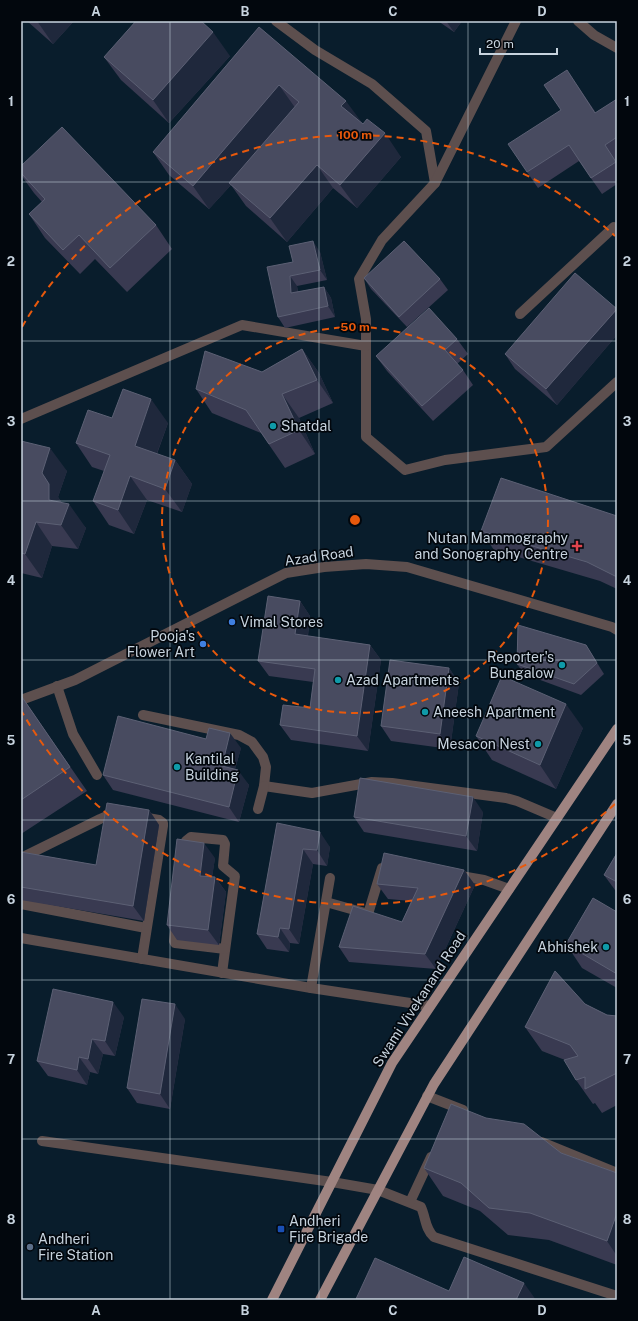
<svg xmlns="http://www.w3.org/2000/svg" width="638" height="1321" viewBox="0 0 638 1321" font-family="'Public Sans',sans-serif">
  <rect width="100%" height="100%" fill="#091d2c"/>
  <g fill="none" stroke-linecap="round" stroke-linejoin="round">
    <g stroke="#5d4f4e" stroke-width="10">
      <path d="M276,21l39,29 57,34 54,47 9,52"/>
      <path d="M516,21l-81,162 -53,57 -23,39 7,40v118l39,33 40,-10 101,-13 71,-65"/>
      <path d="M578,21l16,14 23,13"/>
      <path d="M520,314l94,-87 3,3"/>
      <path d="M21,419l221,-94 124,21"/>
      <path d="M57,686l16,48 24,41"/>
      <path d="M21,700l54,-20 211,-107 38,-6 42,-3 41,3 205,60 5,3"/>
      <path d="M143,715l96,20 13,7 11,15 3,10 -2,19 48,7 60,-11 20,1 114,15 11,3 40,17"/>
      <path d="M258,809l6,-23"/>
      <path d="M185,853l1,-12 5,-4 32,3 2,4 -2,22 12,10 -13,97"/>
      <path d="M21,858l79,-39 9,-4 8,-1"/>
      <path d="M455,875l29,5 25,9"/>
      <path d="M326,902l39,11"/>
      <path d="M21,904l125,24"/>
      <path d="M368,914l14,-46"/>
      <path d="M176,923l-2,18 1,2 50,6"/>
      <path d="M21,938l290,50 119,18"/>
      <path d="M142,959l21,-133v-3l-4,-3 -17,-3"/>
      <path d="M311,988l19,-110"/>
      <path d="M427,1096l36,14"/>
      <path d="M42,1141l290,41 46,8 43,17c5,11 4,22 13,30l183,59"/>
      <path d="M541,1142l76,31"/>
      <path d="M410,1202l21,-45"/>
    </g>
    <g stroke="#9f8481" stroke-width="10">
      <path d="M272,1300l120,-237 225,-334"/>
      <path d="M320,1300l114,-216 183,-280"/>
    </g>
  </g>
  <g fill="#393a51">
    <path d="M27,21h47l-21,23z"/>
    <path d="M438,21h24l-8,11z"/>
    <path d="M259,27l104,97 38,33 -44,51 -24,-20 -46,54 -41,-36 -15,-21 -22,24 -40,-34 -16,-23z"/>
    <path d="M230,56l-61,67 -48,-43 -17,-23z"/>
    <path d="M577,85l19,28 21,-14v60l-2,1 2,3v21l-15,10 -23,-33 -41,27 -11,-16 34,-62z"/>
    <path d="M21,166l135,59 16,24 -45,43 -32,-33 -15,15 -35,-36 -16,-24 13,-12 -8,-9 -13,-18z"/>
    <path d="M320,252l7,28 -30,6 1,6 26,-5 7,11 4,19 -50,11 -7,-11 15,-55z"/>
    <path d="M364,278l76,1 8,11 -41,37 -36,-38z"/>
    <path d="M617,309v26l-60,70 -42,-36 -10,-15z"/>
    <path d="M457,339l11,15 -11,10 6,6 10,15 -40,36 -46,-50 -11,-15z"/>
    <path d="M302,349l17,24 14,30 -34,15 16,36 -30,14 -24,-35 -49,-20 -16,-24 66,-17z"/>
    <path d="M112,418l56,5 -11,31 18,6 17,24 -10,28 -35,-12 -13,34 -25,-9 -16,-24 11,-30 -12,-4 -16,-24z"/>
    <path d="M21,441l46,30 -9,26 4,6 24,25 -8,21 -26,-3 -10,32 -21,-5z"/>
    <path d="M617,516v73l-17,-8 -106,-31 -13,-19z"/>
    <path d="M300,601l10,15 -2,20 62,9 11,15 -13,91 -77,-11 -11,-15 30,-17 3,-26 -44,-6 -11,-15z"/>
    <path d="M586,645l18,29 -23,21 -57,-21 -7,-10z"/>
    <path d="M449,668l10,15 -9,66 -59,-8 -10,-15z"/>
    <path d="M22,697l65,94 -66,43v-136z"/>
    <path d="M583,728l-27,61 -64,-29 -16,-24z"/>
    <path d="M206,739l35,9 -6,21 14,16 -10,37 -126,-32 -10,-15z"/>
    <path d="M149,810l10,15 -15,96 -123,-21v-48l75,13z"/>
    <path d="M483,812l-6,39 -113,-19 -10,-15z"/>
    <path d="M277,823l53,24 -3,19 -14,-2 -14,80 -9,-1 -1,9 -22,-3 -10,-15z"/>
    <path d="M617,853v38l-2,-1 -11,-15z"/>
    <path d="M215,858l-3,19h3l11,15 -7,53 -42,-5 -10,-15z"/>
    <path d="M464,870l11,15 -39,84 -87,-7 -10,-15 63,-25 9,-21 -23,-2 -11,-15z"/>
    <path d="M617,912v76l-35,-20 -16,-24z"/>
    <path d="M585,1004l22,11 10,1v89l-15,8 -7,-10 -2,1 -17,-24 -11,-20 -23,-9 -17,-24z"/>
    <path d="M124,1017l-9,39 -12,-2 -5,20 -8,-2 -3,13 -39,-9 -11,-15z"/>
    <path d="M185,1019l-15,90 -33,-6 -10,-15z"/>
    <path d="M561,1153l56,20v92l-68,-25 -41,-5 -28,-24 -37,-15 -19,-28z"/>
  </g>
  <g fill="#1f283c">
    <path d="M37,21h37l-21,23z"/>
    <path d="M446,21h16l-8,11z"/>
    <path d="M213,32l17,24 -61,67 -16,-23z"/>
    <path d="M567,70l10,15 29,43 -11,-15z"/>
    <path d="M279,85l17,24 -67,74 2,2 -22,24 -16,-23z"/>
    <path d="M346,101l17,23 -22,-18z"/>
    <path d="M385,133l16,24 -44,51 -17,-23z"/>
    <path d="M317,165l16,23 -46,54 -17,-24z"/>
    <path d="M313,241l7,11 7,28 -7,-10z"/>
    <path d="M290,276l7,10 2,18 -8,-11z"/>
    <path d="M324,287l7,11 4,19 -7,-11z"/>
    <path d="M617,309v26l-60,70 -11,-16z"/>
    <path d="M302,349l17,24 14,30 -16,-23z"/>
    <path d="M282,394l17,24 16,36 -16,-24z"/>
    <path d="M151,399l17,24 -17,46 -16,-23z"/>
    <path d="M50,448l17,23 -9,26 7,11 4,-4 17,24 -8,21 -17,-24 -12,-25 -7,-27z"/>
    <path d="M175,460l17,24 -10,28 -17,-23z"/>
    <path d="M130,476l17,24 -13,34 -16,-24z"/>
    <path d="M36,522l16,24 -10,32 -17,-24z"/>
    <path d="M300,601l10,15 -4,33 -11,-15z"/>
    <path d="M370,645l11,15 -13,91 -11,-15z"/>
    <path d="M449,668l10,15 -9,66 -10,-15z"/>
    <path d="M566,704l17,24 -27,61 -16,-24z"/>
    <path d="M230,733l11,15 -9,33 -10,-15z"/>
    <path d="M238,770l11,15 -10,37 -10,-15z"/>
    <path d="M473,797l10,15 -6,39 -11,-15z"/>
    <path d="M149,810l10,15 -15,96 -11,-15z"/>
    <path d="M320,832l10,15 -3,19 -10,-16z"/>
    <path d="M204,843l11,15 -5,33 -10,-15z"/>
    <path d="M303,849l10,15 -14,80 -10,-15z"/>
    <path d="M464,870l11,15 -39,84 -11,-15z"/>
    <path d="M215,877l11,15 -7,53 -11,-15z"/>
    <path d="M280,928l10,15 -1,9 -11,-15z"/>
    <path d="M113,1002l11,15 -9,39 -10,-15z"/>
    <path d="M175,1004l10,15 -15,90 -10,-15z"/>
    <path d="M92,1039l11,15 -5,20 -10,-15z"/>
    <path d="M79,1057l11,15 -3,13 -10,-15z"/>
    <path d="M617,1213v43l-10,-15z"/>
    <path d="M524,1283l12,17h-20z"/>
  </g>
  <g fill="#484b60" stroke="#5c6074">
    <path d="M136,21h65l12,11 -60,68 -49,-43z"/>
    <path d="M259,27l87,74 -5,5 22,18 4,-5 18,14 -45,52 -23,-20 -47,53 -41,-35 70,-81 -20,-17 -86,101 -40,-34z"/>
    <path d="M567,70l28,43 22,-14v38l-12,8 11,17 -25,16 -22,-33 -42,27 -19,-28 53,-34 -17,-25z"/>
    <path d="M62,127l94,98 -46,43 -31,-33 -16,15 -34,-36 16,-15 -24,-26v-7z"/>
    <path d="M313,241l7,29 -30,6 1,17 33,-6 4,19 -50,11 -11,-50 26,-5 -4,-16z"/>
    <path d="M404,241l36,38 -41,38 -35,-39z"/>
    <path d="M575,273l42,36 -71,80 -41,-35z"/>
    <path d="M429,308l28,31 -12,11 18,20 -41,36 -46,-50z"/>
    <path d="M302,349l15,31 -35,14 17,36 -30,14 -23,-34 -50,-21 9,-38 57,21z"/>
    <path d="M123,389l28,10 -16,47 40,14 -10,29 -35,-13 -12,34 -25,-9 17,-46 -34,-12 12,-33 24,8z"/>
    <path d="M21,441l29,7 -8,25 7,11v16l20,4 -8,21 -25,-3 -11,32 -4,-1z"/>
    <path d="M501,478l116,38v61l-30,-15 -106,-31z"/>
    <path d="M268,596l32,5 -5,33 75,11 -13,91 -77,-11 3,-20 27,3 5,-39 -57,-8z"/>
    <path d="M518,625l68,20 11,18 -23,21 -57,-20z"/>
    <path d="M390,660l59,8 -9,66 -59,-8z"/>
    <path d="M502,676l64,28 -26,61 -64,-29z"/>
    <path d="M22,697l48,70 -49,33v-102z"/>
    <path d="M118,716l88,23 3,-11 21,5 -8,33 16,4 -9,37 -126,-32z"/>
    <path d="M360,778l113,19 -7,39 -112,-19z"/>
    <path d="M107,803l42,7 -16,96 -112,-19v-35l75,13z"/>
    <path d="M277,823l43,9 -3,18 -14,-1 -14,80 -9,-1 -2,9 -21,-3z"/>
    <path d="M177,839l27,4 -4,33 15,1 -7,53 -41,-5z"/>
    <path d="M384,853l80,17 -39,84 -86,-7 14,-41 49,16 16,-34 -41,-4z"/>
    <path d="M617,853v29l-13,-7z"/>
    <path d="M593,898l24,14v62l-51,-30z"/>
    <path d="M555,971l30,33 22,11 10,1v57l-32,16v-12l-9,3 -12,-20 14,-4 -8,-11 -45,-18z"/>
    <path d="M53,989l60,13 -8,39 -13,-2 -4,20 -9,-2 -2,13 -40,-9z"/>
    <path d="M142,999l33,5 -15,90 -33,-6z"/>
    <path d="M451,1104l35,14 38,6 37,29 56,20v40l-10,28 -77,-28 -41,-5 -28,-25 -37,-15z"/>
    <path d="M464,1257l60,26 -8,17h-157l-3,-1 19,-41 74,33z"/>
  </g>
  <path fill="none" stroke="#c7d3de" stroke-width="1" stroke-opacity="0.55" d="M170,21v1279M319,21v1279M468,21v1279M21,182h596M21,341h596M21,501h596M21,660h596M21,820h596M21,980h596M21,1139h596"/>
  <g fill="none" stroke="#e8590c" stroke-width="2" stroke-dasharray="7 5">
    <circle cx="355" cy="520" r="193"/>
    <path d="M615 804A385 385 0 0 1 22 712M22 327A385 385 0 0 1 615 236"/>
  </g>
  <g fill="#0f9aa8" stroke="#02070d" stroke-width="1.5">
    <circle cx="273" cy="426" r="4"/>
    <circle cx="562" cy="665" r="4"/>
    <circle cx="338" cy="680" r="4"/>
    <circle cx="425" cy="712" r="4"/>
    <circle cx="538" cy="744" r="4"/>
    <circle cx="177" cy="767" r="4"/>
    <circle cx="606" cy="947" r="4"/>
  </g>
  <path fill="#e0444e" stroke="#02070d" stroke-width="1.5" d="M575 540h4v4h4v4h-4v4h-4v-4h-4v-4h4z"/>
  <g fill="#3f7fe0" stroke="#02070d" stroke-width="1.5">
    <circle cx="232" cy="622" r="4"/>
    <circle cx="203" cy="644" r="4"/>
  </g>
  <rect fill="#1a4fb4" stroke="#02070d" stroke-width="1.5" x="277" y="1225" width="8" height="8" rx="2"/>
  <circle fill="#5c6f8a" stroke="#02070d" stroke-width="1.5" cx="30" cy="1247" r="4"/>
  <g text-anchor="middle" stroke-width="3.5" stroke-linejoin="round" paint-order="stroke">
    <g font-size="14" fill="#c7d3de" stroke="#02070d" text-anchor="start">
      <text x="281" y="431">Shatdal</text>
      <text x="568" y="543" text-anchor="end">Nutan Mammography<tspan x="568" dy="16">and Sonography Centre</tspan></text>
      <text x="240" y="627">Vimal Stores</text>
      <text x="195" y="641" text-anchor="end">Pooja's<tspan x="195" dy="16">Flower Art</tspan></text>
      <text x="554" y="662" text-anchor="end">Reporter's<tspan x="554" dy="16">Bungalow</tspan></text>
      <text x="346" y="685">Azad Apartments</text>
      <text x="433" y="717">Aneesh Apartment</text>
      <text x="530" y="749" text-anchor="end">Mesacon Nest</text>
      <text x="185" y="764">Kantilal<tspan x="185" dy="16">Building</tspan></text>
      <text x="598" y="952" text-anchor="end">Abhishek</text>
      <text x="289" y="1226">Andheri<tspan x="289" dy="16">Fire Brigade</tspan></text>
      <text x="38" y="1244">Andheri<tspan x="38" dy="16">Fire Station</tspan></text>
    </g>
    <g font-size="14" fill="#c7d3de" stroke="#02070d">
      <text transform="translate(319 556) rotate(-8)" y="5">Azad Road</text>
      <text transform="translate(419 999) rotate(-57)" y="5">Swami Vivekanand Road</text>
    </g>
  </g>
  <circle cx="355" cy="520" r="6" fill="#e8590c" stroke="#02070d" stroke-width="2"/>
  <g font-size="12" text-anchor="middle" font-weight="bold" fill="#e8590c" stroke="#02070d" stroke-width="3.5" stroke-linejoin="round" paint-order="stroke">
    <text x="355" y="139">100 m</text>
    <text x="355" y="331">50 m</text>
  </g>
  <rect width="638" height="1321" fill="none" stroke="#02070d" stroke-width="44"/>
  <path d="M480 48v6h77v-6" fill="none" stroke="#c7d3de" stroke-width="2"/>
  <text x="486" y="48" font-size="12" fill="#c7d3de" stroke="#02070d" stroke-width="3" paint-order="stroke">20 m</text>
  <rect x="22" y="22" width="594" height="1277" fill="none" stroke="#c7d3de" stroke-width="1.5"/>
  <g font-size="13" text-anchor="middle" font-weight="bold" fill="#c7d3de">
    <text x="96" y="16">A</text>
    <text x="245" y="16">B</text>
    <text x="393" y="16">C</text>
    <text x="542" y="16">D</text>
    <text x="11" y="106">1</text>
    <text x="627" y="106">1</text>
    <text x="11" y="266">2</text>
    <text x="627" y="266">2</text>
    <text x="11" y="426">3</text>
    <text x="627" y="426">3</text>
    <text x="11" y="585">4</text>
    <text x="627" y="585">4</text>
    <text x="11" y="745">5</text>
    <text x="627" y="745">5</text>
    <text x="11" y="904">6</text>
    <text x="627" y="904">6</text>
    <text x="11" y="1064">7</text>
    <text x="627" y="1064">7</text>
    <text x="11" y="1224">8</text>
    <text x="627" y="1224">8</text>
    <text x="96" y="1315">A</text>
    <text x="245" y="1315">B</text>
    <text x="393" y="1315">C</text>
    <text x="542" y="1315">D</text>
  </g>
</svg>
